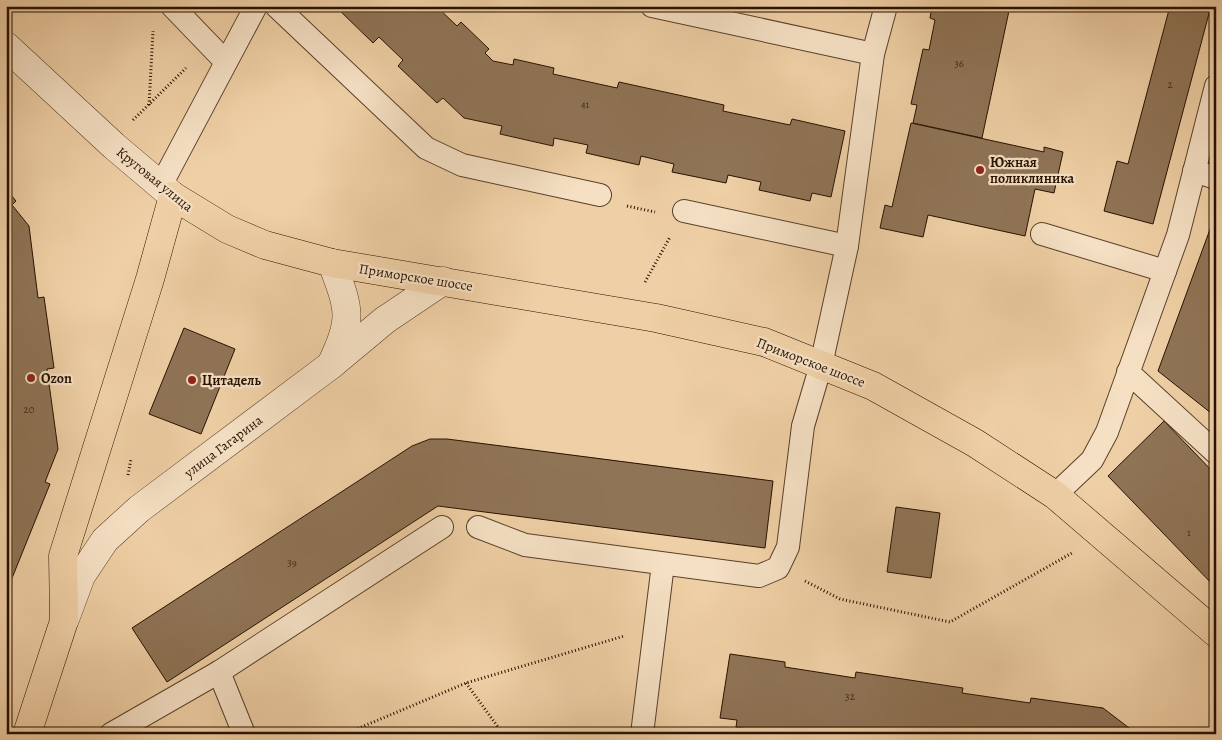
<svg xmlns="http://www.w3.org/2000/svg" width="1222" height="740" viewBox="0 0 1222 740" font-family="Alegreya,serif">
  <rect width="100%" height="100%" fill="#efcfa5"/>
  <filter id="stains"><feTurbulence type="fractalNoise" baseFrequency=".004" numOctaves="4"/><feColorMatrix values="0 0 0 0 .2 0 0 0 0 .09 0 0 0 0 .02 0 0 0 .5 -.17"/></filter>
  <radialGradient id="worn" r=".72"><stop offset=".6" stop-color="#630" stop-opacity="0"/><stop offset="1" stop-color="#630" stop-opacity=".3"/></radialGradient>
  <g fill="#8f7456" stroke="#271100">
    <path d="M335,6h101l21,20 4,-4 28,27 -4,4 8,8 20,4 1,-6 40,9 -1,6 64,14 2,-6 105,23 -1,6 67,14 2,-6 53,12 -14,66 -19,-4 -2,8 -51,-11 2,-8 -33,-7 -2,8 -54,-11 2,-8 -33,-8 -2,9 -53,-12 2,-8 -34,-7 -1,8 -53,-12 2,-8 -38,-8 -21,-20 -6,5 -39,-37 5,-6 -24,-23 -6,6z"/>
    <path d="M932,6h78l-28,132 -69,-15 4,-18 -6,-1 12,-55 6,1 6,-30 -5,-2z"/>
    <path d="M1170,6h41l-58,218 -49,-13 13,-50 11,3z"/>
    <path d="M911,123l133,29v-5l19,5 -9,41 -19,-4 -10,47 -97,-21 -5,22 -43,-9 5,-23 7,2z"/>
    <path d="M6,189l10,12 -4,4 17,21 9,72 6,-1 10,71 -7,1 11,80 -13,33 5,2 -44,109z"/>
    <path d="M1216,213v204l-58,-46z"/>
    <path d="M184,328l51,21 -34,85 -52,-20z"/>
    <path d="M1164,421l52,54v113l-108,-112z"/>
    <path d="M430,439h17l326,42 -8,67 -327,-42 -271,176 -35,-54 280,-182z"/>
    <path d="M896,507l44,6 -9,65 -44,-6z"/>
    <path d="M730,654l55,8v5l70,11 1,-6 107,16 -1,5 68,10 1,-5 72,10 34,26h-312l-31,-5v5h-14l-44,-7 1,-7 -17,-2z"/>
  </g>
  <g fill="none" stroke-linecap="round" stroke-linejoin="round">
    <g stroke="#594029" stroke-width="24">
      <g id="service">
        <path d="M172,6l53,55"/>
        <path d="M276,6l150,142 36,17 138,30"/>
        <path d="M652,6l221,48"/>
        <path d="M1194,171l22,7"/>
        <path d="M160,187l96,-181"/>
        <path d="M684,211l163,35"/>
        <path d="M1042,234l123,37"/>
        <path d="M1128,372l88,81"/>
        <path d="M1055,495l37,-35 15,-28 71,-197 38,-149"/>
        <path d="M478,527l47,18 234,31 19,-8 10,-21 15,-121 18,-61 26,-119 26,-192 13,-48"/>
        <path d="M219,672l25,62"/>
        <path d="M111,734l108,-62 223,-145"/>
        <path d="M642,734l21,-170"/>
      </g>
    </g>
    <g stroke="#594029" stroke-width="29">
      <path id="minor" d="M331,365l54,-45 58,-39"/>
    </g>
    <g stroke="#594029" stroke-width="29">
      <g id="tertiary">
        <path d="M6,46l108,100 59,50"/>
        <path d="M65,619l16,-43 24,-36 34,-31 192,-144c22,-47 19,-54 1,-102"/>
      </g>
    </g>
    <g stroke="#271100" stroke-width="29">
      <path id="primary" d="M27,734l37,-113 -1,-65 87,-277 23,-83 54,33 38,16 67,18 324,55 108,24 109,44 102,57 80,52 161,138"/>
    </g>
    <g stroke="#271100" stroke-width="3" stroke-dasharray="1 2.5" stroke-linecap="butt">
      <path d="M149,105l4,-74"/>
      <path d="M133,120l53,-52"/>
      <path d="M627,206l28,6"/>
      <path d="M645,282l25,-45"/>
      <path d="M128,475l3,-16"/>
      <path d="M805,581l35,18 110,23 122,-69"/>
      <path d="M466,683l37,51"/>
      <path d="M345,734l121,-51 158,-47"/>
    </g>
    <use href="#service" stroke="#f5e0c4" stroke-width="22"/>
    <use href="#minor" stroke="#f5e0c4" stroke-width="28"/>
    <use href="#tertiary" stroke="#f5e0c4" stroke-width="28"/>
    <use href="#primary" stroke="#efcfa5" stroke-width="28"/>
  </g>
  <g fill="#8f2418" stroke="#f5e0c4" stroke-width="2">
    <circle cx="980" cy="170" r="5"/>
    <circle cx="31" cy="378" r="5"/>
    <circle cx="192" cy="380" r="5"/>
  </g>
  <g text-anchor="middle" stroke-width="4.5" stroke-linejoin="round" paint-order="stroke">
    <g font-size="11" fill="#412a16">
      <text x="959" y="67">36</text>
      <text x="1170" y="88">2</text>
      <text x="585" y="108">41</text>
      <text x="29" y="413">20</text>
      <text x="1189" y="536">1</text>
      <text x="292" y="566">39</text>
      <text x="850" y="700">32</text>
    </g>
    <g font-size="14" font-weight="bold" fill="#271100" stroke="#f5e0c4" text-anchor="start">
      <text x="990" y="167">Южная<tspan x="990" dy="16">поликлиника</tspan></text>
      <text x="41" y="383">Ozon</text>
      <text x="202" y="385">Цитадель</text>
    </g>
    <g font-size="14" fill="#271100" stroke="#f5e0c4">
      <text transform="translate(155 179) rotate(39)" y="5">Круговая улица</text>
      <text transform="translate(416 277) rotate(9)" y="5">Приморское шоссе</text>
      <text transform="translate(811 362) rotate(21)" y="5">Приморское шоссе</text>
      <text transform="translate(223 446) rotate(-37)" y="5">улица Гагарина</text>
    </g>
  </g>
  <rect width="1222" height="740" fill="none" stroke="#efcfa5" stroke-width="25"/>
  <rect x="8" y="8" width="1207" height="725" fill="none" stroke="#271100" stroke-width="2.5"/>
  <rect x="12" y="12" width="1197" height="715" fill="none" stroke="#271100"/>
  <rect width="100%" height="100%" filter="url(#stains)"/>
  <rect width="100%" height="100%" fill="url(#worn)"/>
</svg>
